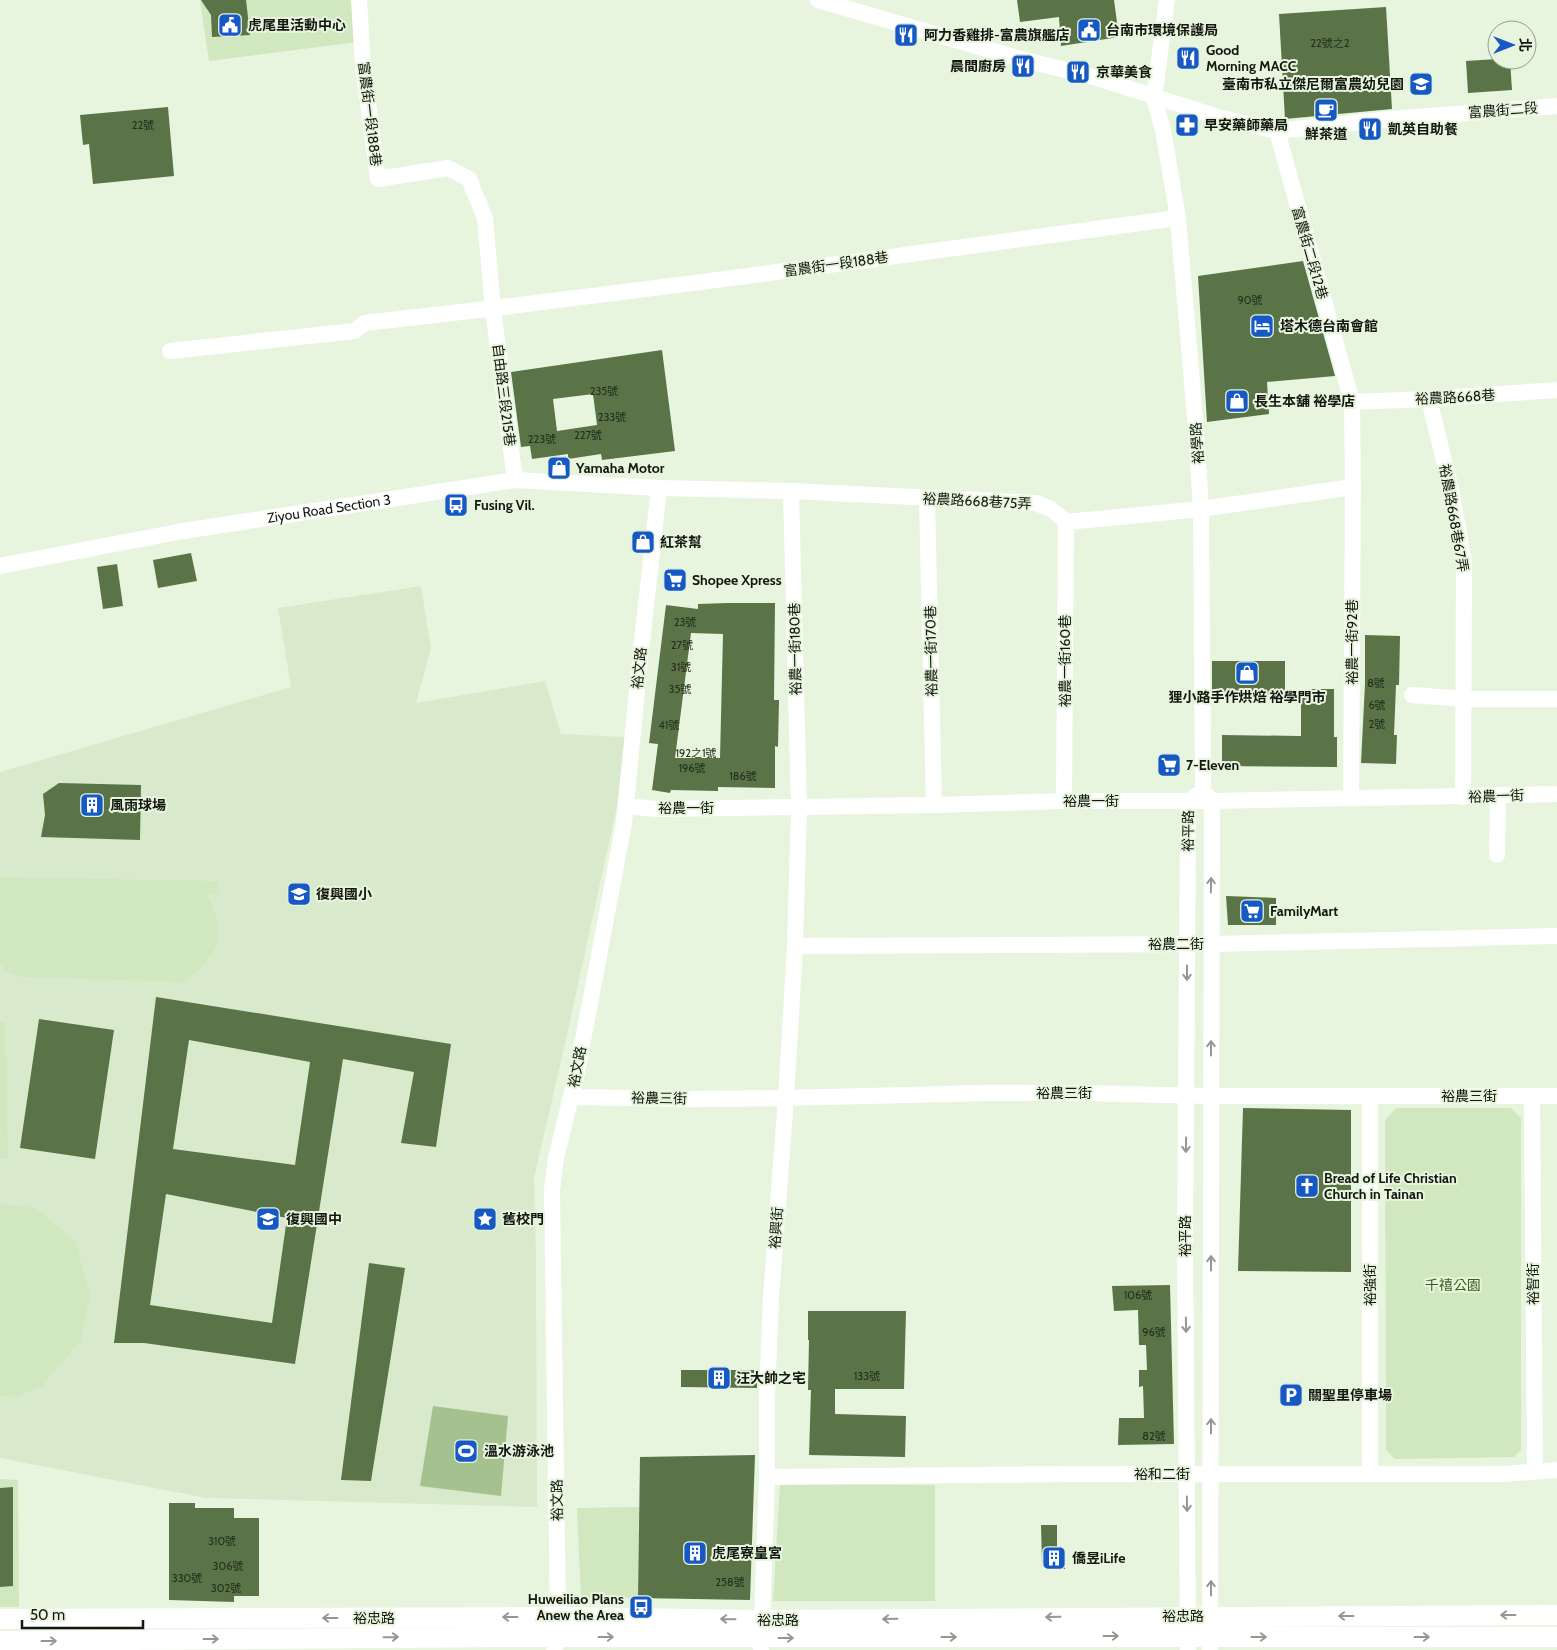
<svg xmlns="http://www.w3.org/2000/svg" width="1557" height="1650" viewBox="0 0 1557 1650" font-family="Cabin,'Noto Sans TC',sans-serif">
  <rect width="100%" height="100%" fill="#e7f5de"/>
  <path fill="#d9eacc" d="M421,586l10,62 -15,55 129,-22 16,53 64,3 -8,69 -52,238 -31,134 2,82 1,247 -331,-9 -206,-40v-686l291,-85 -13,-79z"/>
  <g fill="#d1e7c0">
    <path d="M200,0h154l4,42 -149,19z"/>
    <path d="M0,877l219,4 -2,11 -10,3c21,40 12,60 -23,87l-164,-5 -14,-6 -6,-8z"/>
    <path d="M0,1022h5l3,137h-8z"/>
    <path d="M1396,1108h115l10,10v332l-7,7 -119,2 -9,-9 -1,-330z"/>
    <path d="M0,1204l35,4 40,33 15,53 -9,46 -40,47 -25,10 -16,-1z"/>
    <path d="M0,1479l18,1 1,127h-19z"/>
    <path d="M780,1484l155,1v116h-162z"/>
    <path d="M639,1507l-1,91h-57l-4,-90z"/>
  </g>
  <path fill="#a5c190" d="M433,1406l75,10 -7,80 -81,-10z"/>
  <g fill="#5b7447" fill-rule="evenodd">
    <path d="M201,0h45l4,35 -38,2 -1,-22z"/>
    <path d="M1017,0h97l5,37 -58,9 -2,-29 -39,5z"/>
    <path d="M1386,7l6,102 -107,10 -6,-105z"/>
    <path d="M1497,59l13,1 2,30 -44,3 -2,-32z"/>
    <path d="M168,107l6,69 -81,8 -4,-40 -6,1 -3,-30z"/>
    <path d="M1303,261l32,115 -68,6 2,32 -62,8 -9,-146z"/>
    <path d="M662,350l13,101 -73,9 -1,-6 -33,5v-5l-36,5 -2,-13 -9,1 -10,-75zM593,394l4,31 -40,6 -4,-32z"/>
    <path d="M191,553l6,28 -39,7 -5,-28z"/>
    <path d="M117,564l6,42 -20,3 -6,-42z"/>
    <path d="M728,603h47l-1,97h5l-1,47 -3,-1v42l-57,-1v4l-47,-1 -1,3 -18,-3 6,-46 -9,-1 17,-138 32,4v-5zM691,633l32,1 -3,124h-45z"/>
    <path d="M1365,635l35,1 -1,49h-3l-2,50h3l-1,29 -35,-1 4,-79z"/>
    <path d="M1212,661h73v34l-73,2z"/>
    <path d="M1301,689h33v48h3v30l-115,-1v-31l79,1z"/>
    <path d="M59,783l82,2 -1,55 -99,-3 4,-22 -2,-21z"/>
    <path d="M1226,896l50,2v27h-48z"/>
    <path d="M156,997l295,47 -15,103 -35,-4 13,-71 -71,-13 -48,305 -151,-21h-30zM189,1040l121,22 -15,103 -122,-16zM166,1194l121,24 -15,105 -122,-18z"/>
    <path d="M39,1019l75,11 -19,129 -75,-11z"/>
    <path d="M1243,1108l108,2v162l-113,-1z"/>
    <path d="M369,1263l36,5 -34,213 -30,-1z"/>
    <path d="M1170,1285l4,159 -56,1 1,-27h25l-1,-32 -4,1v-17h8l-1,-25h-7l-1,-35 -24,1 -2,-25z"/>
    <path d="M808,1311h98l-2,78h-69v25l71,2 -1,41 -96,-2 2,-65h-3l1,-50h-1z"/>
    <path d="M681,1370h76v18l-76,-1z"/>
    <path d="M755,1455l-5,145 -112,-2 2,-141z"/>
    <path d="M13,1487v99l-13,1v-99z"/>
    <path d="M169,1503h26v5h39v10h25v78h-25v6l-65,-2z"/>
    <path d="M1041,1525h16v28h8v16h-16v-6h-7z"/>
  </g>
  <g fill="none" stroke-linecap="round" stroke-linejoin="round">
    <g stroke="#fff" stroke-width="16">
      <path d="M359,0l4,65 15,114 70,-11 21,11 16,39 8,91 22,171"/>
      <path d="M818,0l203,59 76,19 121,39 59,14 113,-12 167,-13"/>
      <path d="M1167,0l-13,98 9,32 15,88 18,211 5,80 2,282"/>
      <path d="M170,351l185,-20 9,-8c272,-30 543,-69 814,-105"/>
      <path d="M1429,399l23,95 12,68 -1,235"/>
      <path d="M1352,402l77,-3 128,-9"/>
      <path d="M927,498l7,307"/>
      <path id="s1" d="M0,566l183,-35 332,-51 144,8 132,3 245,12 15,6 15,13 135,-13 152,-22 -1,-85 -75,-271"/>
      <path d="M1412,695l52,4h93"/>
      <path d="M1205,793l7,8 -2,849"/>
      <path d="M1351,798l2,-311"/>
      <path d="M1064,801l2,-279"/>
      <path d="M626,806l30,3 278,-4 130,-4h148l345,-7"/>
      <path d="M1497,855l1,-60"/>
      <path d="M795,946l416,-2 346,-8"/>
      <path d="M1532,1096l3,375"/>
      <path d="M571,1097l115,2 100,-1 201,-5h93l131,3h346"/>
      <path d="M1370,1473v-376"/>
      <path d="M767,1477l300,-3h436l54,-4"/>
      <path d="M554,1650l4,-13v-20l-6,-427 4,-32 21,-86 47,-249 17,-173 18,-162"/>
      <path d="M761,1650l6,-173v-81l4,-99 15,-199 9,-152 4,-139 -8,-316"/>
      <path d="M1188,1650l-3,-403 3,-429 1,-17 8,-6"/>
    </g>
    <g stroke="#fff" stroke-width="20">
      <path d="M0,1619l558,-2 203,3 796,-5"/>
      <path d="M0,1641l522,-4h1035"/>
    </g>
  </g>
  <defs><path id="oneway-shaft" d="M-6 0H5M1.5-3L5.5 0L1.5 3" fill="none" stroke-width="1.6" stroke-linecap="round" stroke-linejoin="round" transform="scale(1.25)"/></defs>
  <g stroke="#959793">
    <use href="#oneway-shaft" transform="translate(1211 885) rotate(-89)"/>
    <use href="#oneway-shaft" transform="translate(1187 973) rotate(90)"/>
    <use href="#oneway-shaft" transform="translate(1211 1048) rotate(-90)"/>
    <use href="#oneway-shaft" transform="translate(1186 1145) rotate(91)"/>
    <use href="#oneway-shaft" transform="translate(1211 1263) rotate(-90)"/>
    <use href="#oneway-shaft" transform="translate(1186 1325) rotate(89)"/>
    <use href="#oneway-shaft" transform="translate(1211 1426) rotate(-90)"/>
    <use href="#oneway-shaft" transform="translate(1187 1504) rotate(89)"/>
    <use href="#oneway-shaft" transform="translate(1211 1588) rotate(-90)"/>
    <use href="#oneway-shaft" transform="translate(1508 1615) rotate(180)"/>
    <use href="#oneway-shaft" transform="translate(1346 1616) rotate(180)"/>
    <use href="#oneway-shaft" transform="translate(510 1617) rotate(180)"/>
    <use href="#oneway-shaft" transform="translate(1053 1617) rotate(179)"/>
    <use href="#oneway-shaft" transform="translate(330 1618) rotate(180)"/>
    <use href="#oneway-shaft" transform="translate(728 1619) rotate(-179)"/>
    <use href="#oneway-shaft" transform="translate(890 1619) rotate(179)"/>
    <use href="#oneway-shaft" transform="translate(1111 1636)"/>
    <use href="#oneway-shaft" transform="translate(391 1637) rotate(-1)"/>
    <use href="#oneway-shaft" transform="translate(606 1637)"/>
    <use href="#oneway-shaft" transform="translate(949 1637)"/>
    <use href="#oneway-shaft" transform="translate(1259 1637)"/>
    <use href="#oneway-shaft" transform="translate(1422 1637)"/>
    <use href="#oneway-shaft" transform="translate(786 1638)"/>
    <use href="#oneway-shaft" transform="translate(211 1639)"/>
    <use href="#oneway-shaft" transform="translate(49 1641)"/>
  </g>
  <defs>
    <g id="civic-square" transform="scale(1.25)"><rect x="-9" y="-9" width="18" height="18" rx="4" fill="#1759c4" stroke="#e7f5de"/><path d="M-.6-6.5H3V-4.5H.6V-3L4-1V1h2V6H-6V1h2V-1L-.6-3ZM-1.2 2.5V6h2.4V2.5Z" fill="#fff"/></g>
    <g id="restaurant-square" transform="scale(1.25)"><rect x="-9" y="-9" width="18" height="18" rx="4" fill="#1759c4" stroke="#e7f5de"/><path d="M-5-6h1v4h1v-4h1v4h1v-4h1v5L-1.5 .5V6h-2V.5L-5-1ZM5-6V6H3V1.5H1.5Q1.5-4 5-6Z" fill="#fff"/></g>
    <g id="school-square" transform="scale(1.25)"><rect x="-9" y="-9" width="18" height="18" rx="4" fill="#1759c4" stroke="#e7f5de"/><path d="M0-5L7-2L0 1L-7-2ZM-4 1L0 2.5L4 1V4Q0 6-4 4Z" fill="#fff"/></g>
    <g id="cafe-square" transform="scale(1.25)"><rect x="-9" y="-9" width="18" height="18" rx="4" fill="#1759c4" stroke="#e7f5de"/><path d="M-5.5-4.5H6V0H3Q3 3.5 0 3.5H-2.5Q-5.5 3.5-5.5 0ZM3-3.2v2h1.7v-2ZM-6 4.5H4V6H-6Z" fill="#fff"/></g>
    <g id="pharmacy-square" transform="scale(1.25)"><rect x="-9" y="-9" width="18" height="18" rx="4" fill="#1759c4" stroke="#e7f5de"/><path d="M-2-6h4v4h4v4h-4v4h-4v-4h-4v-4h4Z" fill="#fff"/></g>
    <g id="hotel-square" transform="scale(1.25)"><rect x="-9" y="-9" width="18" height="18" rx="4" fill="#1759c4" stroke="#e7f5de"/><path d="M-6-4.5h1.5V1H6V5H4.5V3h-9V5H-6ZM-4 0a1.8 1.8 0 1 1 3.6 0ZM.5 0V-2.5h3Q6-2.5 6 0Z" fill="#fff"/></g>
    <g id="shop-square" transform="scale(1.25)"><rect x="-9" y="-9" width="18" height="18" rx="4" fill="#1759c4" stroke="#e7f5de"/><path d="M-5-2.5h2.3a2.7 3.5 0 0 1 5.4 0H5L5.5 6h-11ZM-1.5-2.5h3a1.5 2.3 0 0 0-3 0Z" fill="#fff"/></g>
    <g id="bus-square" transform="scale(1.25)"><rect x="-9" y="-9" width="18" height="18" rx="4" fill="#1759c4" stroke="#e7f5de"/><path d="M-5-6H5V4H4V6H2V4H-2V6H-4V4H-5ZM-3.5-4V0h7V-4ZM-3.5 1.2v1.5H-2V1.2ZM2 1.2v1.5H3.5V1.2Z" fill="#fff"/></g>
    <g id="supermarket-square" transform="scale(1.25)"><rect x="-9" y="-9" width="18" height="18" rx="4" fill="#1759c4" stroke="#e7f5de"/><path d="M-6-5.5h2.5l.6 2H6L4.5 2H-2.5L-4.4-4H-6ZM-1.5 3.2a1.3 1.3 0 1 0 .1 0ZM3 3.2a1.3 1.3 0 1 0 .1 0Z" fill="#fff"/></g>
    <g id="building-square" transform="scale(1.25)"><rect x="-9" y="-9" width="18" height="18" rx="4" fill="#1759c4" stroke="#e7f5de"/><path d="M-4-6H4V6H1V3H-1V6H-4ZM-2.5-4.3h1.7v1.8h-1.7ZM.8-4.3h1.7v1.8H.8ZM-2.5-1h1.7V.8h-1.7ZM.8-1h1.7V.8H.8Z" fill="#fff"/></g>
    <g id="church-square" transform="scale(1.25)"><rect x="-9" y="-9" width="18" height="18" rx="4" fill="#1759c4" stroke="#e7f5de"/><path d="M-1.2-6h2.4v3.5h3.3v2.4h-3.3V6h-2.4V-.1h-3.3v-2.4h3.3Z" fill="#fff"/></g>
    <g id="sight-square" transform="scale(1.25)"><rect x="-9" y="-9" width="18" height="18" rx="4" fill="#1759c4" stroke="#e7f5de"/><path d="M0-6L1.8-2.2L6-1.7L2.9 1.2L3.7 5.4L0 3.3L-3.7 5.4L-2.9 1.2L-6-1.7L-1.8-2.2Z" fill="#fff"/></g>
    <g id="parking-square" transform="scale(1.25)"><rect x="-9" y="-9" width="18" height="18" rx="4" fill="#1759c4" stroke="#e7f5de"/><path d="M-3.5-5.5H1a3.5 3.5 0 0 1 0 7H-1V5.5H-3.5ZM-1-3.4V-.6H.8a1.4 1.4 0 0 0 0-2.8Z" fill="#fff"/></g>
    <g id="stadium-square" transform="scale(1.25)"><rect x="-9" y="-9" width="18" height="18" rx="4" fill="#1759c4" stroke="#e7f5de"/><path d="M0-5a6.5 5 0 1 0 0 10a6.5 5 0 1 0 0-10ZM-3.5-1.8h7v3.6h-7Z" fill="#fff"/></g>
  </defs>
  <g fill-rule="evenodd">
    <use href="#civic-square" x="230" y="25"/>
    <use href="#civic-square" x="1089" y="30"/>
    <use href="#restaurant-square" x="906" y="35"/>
    <use href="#restaurant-square" x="1188" y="58"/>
    <use href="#restaurant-square" x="1023" y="66"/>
    <use href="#restaurant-square" x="1078" y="72"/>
    <use href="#school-square" x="1421" y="84"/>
    <use href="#cafe-square" x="1326" y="110"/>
    <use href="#pharmacy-square" x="1187" y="125"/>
    <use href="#restaurant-square" x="1370" y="129"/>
    <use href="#hotel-square" x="1262" y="326"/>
    <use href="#shop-square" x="1237" y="401"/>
    <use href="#shop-square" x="559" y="468"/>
    <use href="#bus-square" x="456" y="505"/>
    <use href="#shop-square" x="643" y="542"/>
    <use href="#supermarket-square" x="675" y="580"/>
    <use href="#shop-square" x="1247" y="673"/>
    <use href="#supermarket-square" x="1169" y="765"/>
    <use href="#building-square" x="92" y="805"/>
    <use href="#school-square" x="299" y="894"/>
    <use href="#supermarket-square" x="1252" y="911"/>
    <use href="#church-square" x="1307" y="1186"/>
    <use href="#school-square" x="268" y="1219"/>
    <use href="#sight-square" x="485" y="1219"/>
    <use href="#building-square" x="719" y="1378"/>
    <use href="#parking-square" x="1291" y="1395"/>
    <use href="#stadium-square" x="466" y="1451"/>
    <use href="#building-square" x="695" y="1553"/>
    <use href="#building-square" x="1054" y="1558"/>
    <use href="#bus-square" x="641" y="1607"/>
  </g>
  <g text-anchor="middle" stroke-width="4" stroke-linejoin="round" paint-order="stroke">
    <g font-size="11" fill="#252e1d">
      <text x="1330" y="47">22號之2</text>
      <text x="143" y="129">22號</text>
      <text x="1250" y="304">90號</text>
      <text x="604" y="395">235號</text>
      <text x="612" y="421">233號</text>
      <text x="588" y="439">227號</text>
      <text x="542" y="443">223號</text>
      <text x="685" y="626">23號</text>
      <text x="682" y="649">27號</text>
      <text x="681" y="671">31號</text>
      <text x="1376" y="687">8號</text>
      <text x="680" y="693">35號</text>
      <text x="1377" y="709">6號</text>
      <text x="1377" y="728">2號</text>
      <text x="669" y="729">41號</text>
      <text x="696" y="757">192之1號</text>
      <text x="692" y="772">196號</text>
      <text x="743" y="780">186號</text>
      <text x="1138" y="1299">106號</text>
      <text x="1154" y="1336">96號</text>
      <text x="867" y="1380">133號</text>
      <text x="1154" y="1440">82號</text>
      <text x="222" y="1545">310號</text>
      <text x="228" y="1570">306號</text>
      <text x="187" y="1582">330號</text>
      <text x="730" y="1586">258號</text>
      <text x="226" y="1592">302號</text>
    </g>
    <g font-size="14" font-weight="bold" fill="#13170f" stroke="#e7f5de" text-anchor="start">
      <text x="248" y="30">虎尾里活動中心</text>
      <text x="1106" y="35">台南市環境保護局</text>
      <text x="924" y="40">阿力香雞排-富農旗艦店</text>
      <text x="1206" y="55">Good<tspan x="1206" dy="16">Morning MACC</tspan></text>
      <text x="1006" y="71" text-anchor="end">晨間廚房</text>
      <text x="1096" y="77">京華美食</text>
      <text x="1404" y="89" text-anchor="end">臺南市私立傑尼爾富農幼兒園</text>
      <text x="1204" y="130">早安藥師藥局</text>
      <text x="1388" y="134">凱英自助餐</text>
      <text x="1326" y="139" text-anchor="middle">鮮茶道</text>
      <text x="1280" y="331">塔木德台南會館</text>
      <text x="1254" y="406">長生本舖 裕學店</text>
      <text x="576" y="473">Yamaha Motor</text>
      <text x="474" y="510">Fusing Vil.</text>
      <text x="660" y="547">紅茶幫</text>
      <text x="692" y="585">Shopee Xpress</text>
      <text x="1247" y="702" text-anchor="middle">狸小路手作烘焙 裕學門市</text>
      <text x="1186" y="770">7-Eleven</text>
      <text x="110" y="810">風雨球場</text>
      <text x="316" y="899">復興國小</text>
      <text x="1270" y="916">FamilyMart</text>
      <text x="1324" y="1183">Bread of Life Christian<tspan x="1324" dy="16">Church in Tainan</tspan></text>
      <text x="286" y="1224">復興國中</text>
      <text x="502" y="1224">舊校門</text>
      <text x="736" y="1383">汪大帥之宅</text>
      <text x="1308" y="1400">關聖里停車場</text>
      <text x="484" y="1456">溫水游泳池</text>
      <text x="712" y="1558">虎尾寮皇宮</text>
      <text x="1072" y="1563">僑昱iLife</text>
      <text x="624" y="1604" text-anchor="end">Huweiliao Plans<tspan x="624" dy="16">Anew the Area</tspan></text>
    </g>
    <g font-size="14" fill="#13170f" stroke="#e7f5de">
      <text transform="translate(1503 110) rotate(-4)" y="5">富農街二段</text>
      <text transform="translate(370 114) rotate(83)" y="5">富農街一段188巷</text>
      <text transform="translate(1310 253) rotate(74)" y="5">富農街二段12巷</text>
      <text transform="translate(836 264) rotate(-8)" y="5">富農街一段188巷</text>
      <text transform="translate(504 395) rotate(83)" y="5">自由路三段215巷</text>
      <text transform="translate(1455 397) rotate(-3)" y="5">裕農路668巷</text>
      <text transform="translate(1197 443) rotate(-94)" y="5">裕學路</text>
      <text transform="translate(977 501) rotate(3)" y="5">裕農路668巷75弄</text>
      <text dy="5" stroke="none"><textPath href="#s1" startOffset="334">Ziyou Road Section 3</textPath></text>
      <text transform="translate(1454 518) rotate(80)" y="5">裕農路668巷67弄</text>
      <text transform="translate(1352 642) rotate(-90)" y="5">裕農一街92巷</text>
      <text transform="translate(795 649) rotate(-91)" y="5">裕農一街180巷</text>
      <text transform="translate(931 651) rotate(-91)" y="5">裕農一街170巷</text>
      <text transform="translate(1065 661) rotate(-90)" y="5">裕農一街160巷</text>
      <text transform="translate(639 668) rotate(-84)" y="5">裕文路</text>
      <text transform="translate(1496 796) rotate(-2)" y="5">裕農一街</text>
      <text x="1091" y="806">裕農一街</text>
      <text x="686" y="813">裕農一街</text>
      <text transform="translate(1188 831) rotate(-89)" y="5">裕平路</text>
      <text x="1176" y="949">裕農二街</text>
      <text transform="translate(577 1067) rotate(-79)" y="5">裕文路</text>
      <text x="1064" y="1098">裕農三街</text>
      <text x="1469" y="1101">裕農三街</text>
      <text transform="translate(659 1098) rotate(1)" y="5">裕農三街</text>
      <text transform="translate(776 1228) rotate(-86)" y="5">裕興街</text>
      <text transform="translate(1185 1236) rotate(-90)" y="5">裕平路</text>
      <text transform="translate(1533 1284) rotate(-90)" y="5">裕智街</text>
      <text transform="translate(1370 1285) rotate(-90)" y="5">裕強街</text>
      <text x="1162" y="1479">裕和二街</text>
      <text transform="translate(557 1500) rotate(-91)" y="5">裕文路</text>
      <text x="1183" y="1621">裕忠路</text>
      <text x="374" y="1623">裕忠路</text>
      <text x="778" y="1625">裕忠路</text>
    </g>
    <g font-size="14" fill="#3b5c17" stroke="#e7f5de">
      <text x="1453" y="1290">千禧公園</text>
    </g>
  </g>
  <g transform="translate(1512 45) rotate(90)"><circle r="24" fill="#e7f5de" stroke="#929c8b"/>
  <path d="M0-4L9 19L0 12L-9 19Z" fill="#1759c4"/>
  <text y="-8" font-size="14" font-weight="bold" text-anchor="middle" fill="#13170f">北</text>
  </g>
  <path d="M22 1620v8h121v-8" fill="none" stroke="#13170f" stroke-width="2.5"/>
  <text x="30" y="1620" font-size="15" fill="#13170f" stroke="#e7f5de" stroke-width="4" paint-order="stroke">50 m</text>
</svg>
